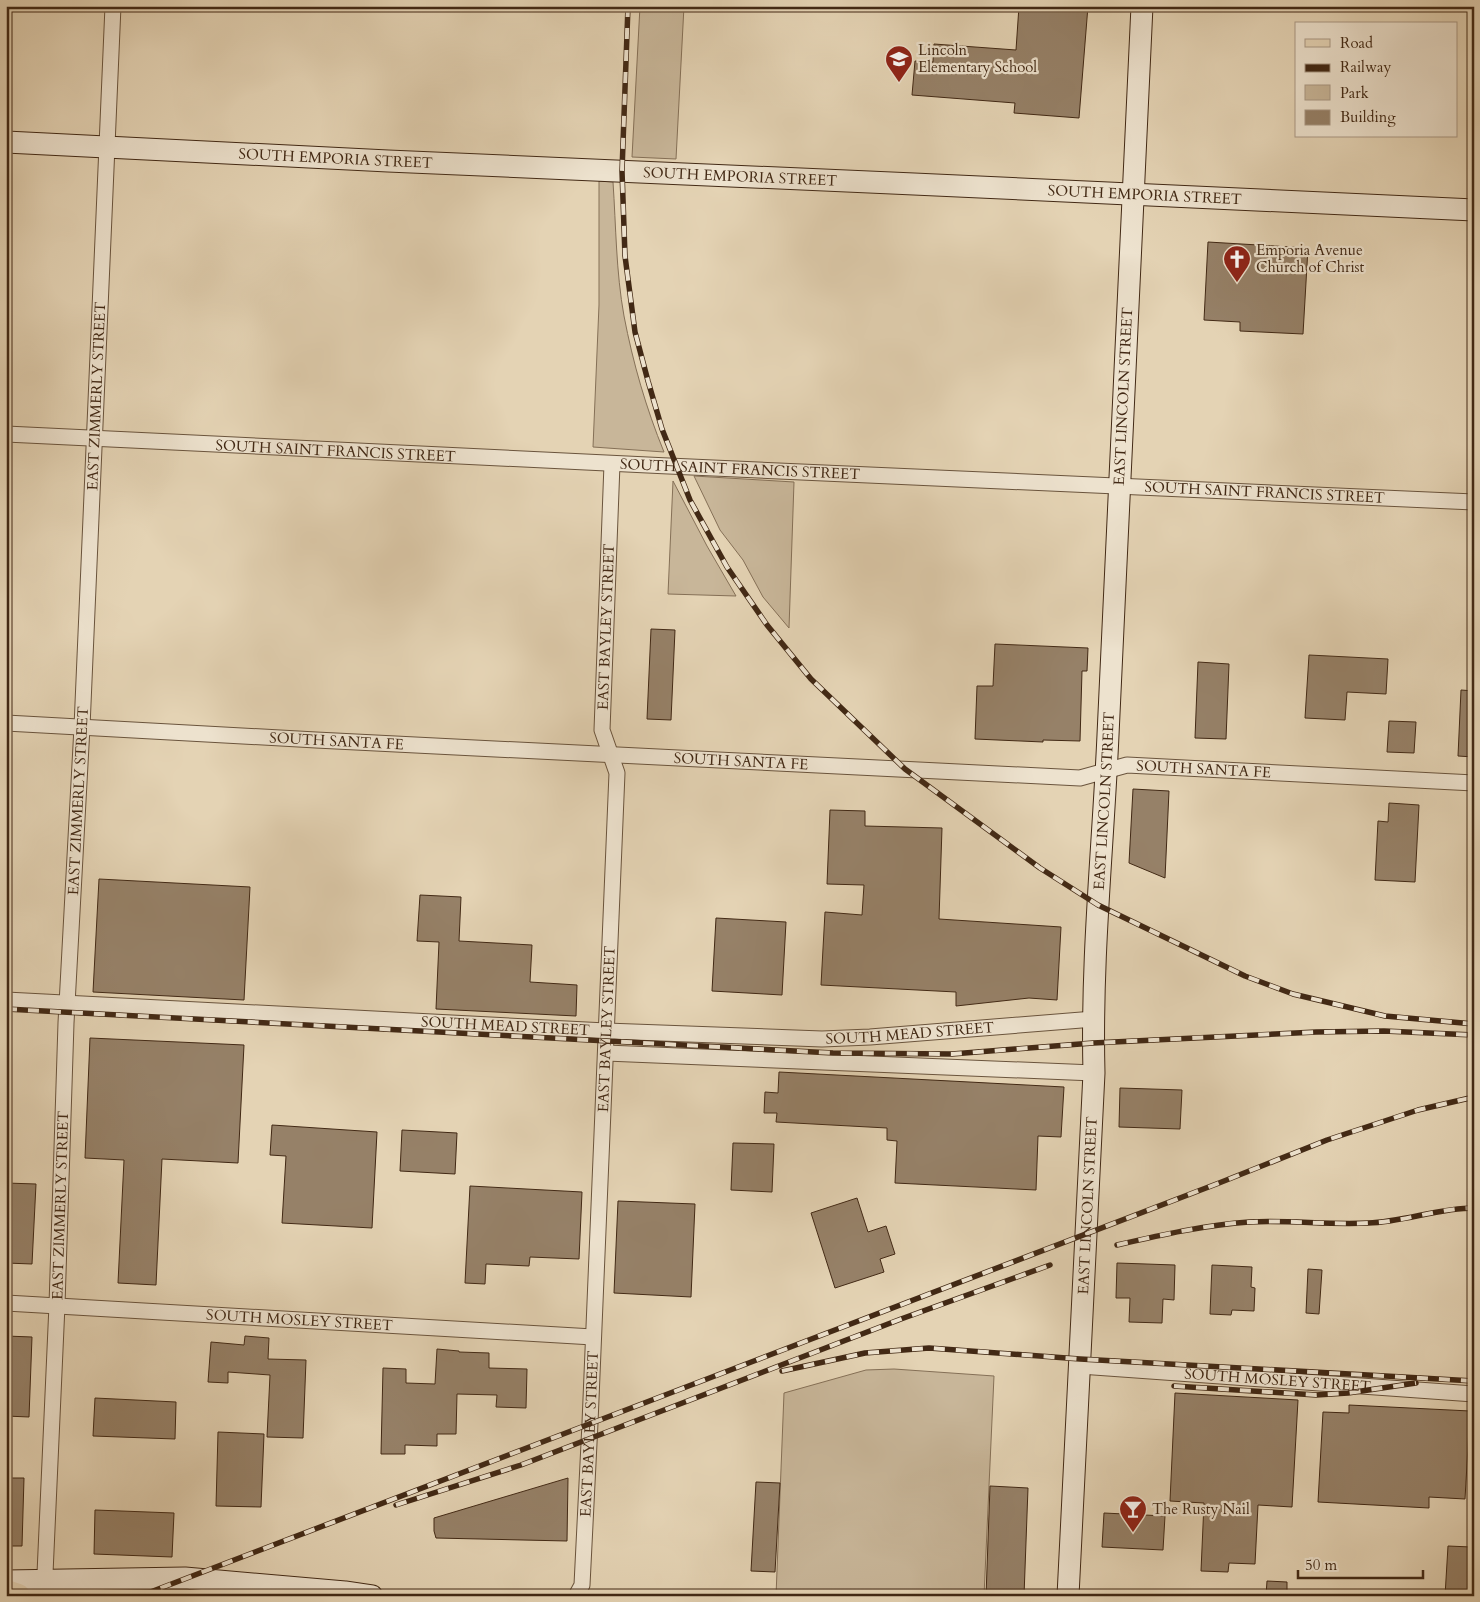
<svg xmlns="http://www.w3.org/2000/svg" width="1480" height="1602" viewBox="0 0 1480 1602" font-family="Cardo,serif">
  <rect width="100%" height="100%" fill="#e4d3b4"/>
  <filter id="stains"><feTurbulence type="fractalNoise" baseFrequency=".004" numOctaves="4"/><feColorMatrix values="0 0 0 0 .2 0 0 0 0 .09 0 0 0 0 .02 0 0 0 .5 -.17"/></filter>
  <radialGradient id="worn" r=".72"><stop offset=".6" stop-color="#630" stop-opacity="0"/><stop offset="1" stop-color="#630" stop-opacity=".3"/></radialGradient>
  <g fill="#c8b699" stroke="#857057">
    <path d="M640,6h44l-8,153 -44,-2z"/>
    <path d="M599,181l14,1c3,44 3,90 11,134 9,47 22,92 40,136l-71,-5 6,-142z"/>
    <path d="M694,476l100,6 -5,146 -26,-31 -20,-37 -23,-30z"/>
    <path d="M673,481l34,65 29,50 -68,-2z"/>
    <path d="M894,1369l100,7 -10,220h-208l8,-203 82,-23z"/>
  </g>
  <g fill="#968168" stroke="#422915">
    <path d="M1019,6h69l-9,112 -65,-5 1,-10 -103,-8 3,-34 18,1 1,-18 82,6z"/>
    <path d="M1208,242l100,6 -5,86 -63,-3v-9l-36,-2z"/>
    <path d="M651,629l24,1 -4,90 -24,-1z"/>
    <path d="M995,644l93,4 -1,23h-5l-2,70 -37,-1v2l-68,-3 2,-53h16z"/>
    <path d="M1309,655l79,4 -2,35 -39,-2 -2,28 -40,-2z"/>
    <path d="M1198,662l31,2 -3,75 -31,-1z"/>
    <path d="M1461,690l13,1v66l-16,-1z"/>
    <path d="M1389,721l27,1 -2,31 -27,-1z"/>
    <path d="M1133,789l36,2 -4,87 -36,-15z"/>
    <path d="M1389,803l30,2 -4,77 -40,-2 3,-59 10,1z"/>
    <path d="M830,810l35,1v15l77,2 -3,91 122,8 -4,73 -28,-2 -73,8v-14l-135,-7 4,-73 37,3 2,-30 -37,-1z"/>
    <path d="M99,879l151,8 -6,113 -151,-8z"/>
    <path d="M420,895l41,2 -2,44 73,4 -2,37 47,3 -1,31 -140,-7 3,-67 -22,-1z"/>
    <path d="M716,918l70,4 -4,73 -70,-4z"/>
    <path d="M90,1038l154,7 -6,118 -76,-4 -6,126 -38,-2 6,-123 -39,-2z"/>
    <path d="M779,1072l285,15 -3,50 -23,-1 -2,54 -141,-7 2,-42 -10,-1v-12l-111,-6 1,-9h-13l1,-21 13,1z"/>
    <path d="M1120,1088l62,2 -2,39 -61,-2z"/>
    <path d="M272,1125l105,7 -5,96 -90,-5 4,-67 -16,-1z"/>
    <path d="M402,1130l55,3 -2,41 -55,-3z"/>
    <path d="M733,1143l41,1 -2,48 -41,-2z"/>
    <path d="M6,1183l30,1 -4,80 -26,-1z"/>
    <path d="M470,1186l112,6 -3,67 -49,-2 -1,9 -43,-2 -1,20 -20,-1z"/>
    <path d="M857,1198l11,34 18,-6 9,28 -15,5 4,13 -49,16 -24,-75z"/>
    <path d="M618,1201l77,3 -4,93 -77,-4z"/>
    <path d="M1117,1263l58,2 -1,35 -11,-1 -1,24 -33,-1 1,-24h-14z"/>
    <path d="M1212,1265l40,2 -1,20 4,1 -1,23 -22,-1 -1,5 -21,-1z"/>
    <path d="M1308,1269l14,1 -3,44 -13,-1z"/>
    <path d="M6,1336l26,1 -3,80 -23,-1z"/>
    <path d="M245,1336l24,2 -1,21 38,1 -3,78 -36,-1 3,-62 -42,-3v11l-20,-1 3,-40 33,3z"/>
    <path d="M437,1349l22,2v1l30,1v15l38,1 -1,39 -30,-1 1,-12 -40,-1 -1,40h-19v12l-32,-1v9h-24l2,-86 23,1v14l29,1z"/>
    <path d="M1175,1393l123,7 -6,107 -34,-2 -3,59 -26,-1 -1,9 -27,-1 3,-68 -34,-2z"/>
    <path d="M95,1398l81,4 -1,37 -82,-3z"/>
    <path d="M1349,1405l121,6 -5,88 -36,-2v11l-111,-6 5,-90 26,1z"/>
    <path d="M218,1432l46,2 -3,73 -45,-1z"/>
    <path d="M6,1478h18l-2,68h-16z"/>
    <path d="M568,1478l-1,63 -131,-3 -2,-7v-13z"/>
    <path d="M756,1482l24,1 -5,89 -24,-1z"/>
    <path d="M990,1486l38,2 -4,108h-38z"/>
    <path d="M95,1510l79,3 -2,44 -78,-3z"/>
    <path d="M1104,1513l61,3 -2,34 -61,-3z"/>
    <path d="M1448,1546l23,1 -3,49h-23z"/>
    <path d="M1267,1581l20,1v14h-21z"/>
  </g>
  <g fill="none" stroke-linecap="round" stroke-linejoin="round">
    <g stroke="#6a543d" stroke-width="17">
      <g id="street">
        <path id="s1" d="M6,434c489,27 979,44 1468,68"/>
        <path id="s2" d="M6,723l310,17 764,38 47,-13 347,18"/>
        <path id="s3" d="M6,1000l600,31 216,8 48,-2 224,-18"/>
        <path d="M606,1053l488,20"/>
        <path id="s4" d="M6,1303l587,34"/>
        <path id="s5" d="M1080,1366l394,28"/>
        <path id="s6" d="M44,1596l13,-291 9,-282 16,-296 31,-721"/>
        <path id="s7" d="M576,1596l6,-11 8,-162 27,-650 -15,-43 10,-266"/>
      </g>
    </g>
    <g stroke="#422915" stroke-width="23">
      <g id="secondary">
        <path id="s8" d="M6,142l382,19 526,23 560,26"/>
        <path d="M6,1581l179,-3 160,14 27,4"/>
        <path id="s9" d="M1068,1596l26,-523c-3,-113 9,-226 14,-338 10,-243 22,-486 34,-729"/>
      </g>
    </g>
    <g stroke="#422915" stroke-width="26">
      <path id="primary" d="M6,1592l12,4"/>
    </g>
    <use href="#street" stroke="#ede2ce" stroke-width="15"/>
    <use href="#secondary" stroke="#ede2ce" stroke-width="21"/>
    <use href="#primary" stroke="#e4d3b4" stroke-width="24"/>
    <g stroke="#422915" stroke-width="5.5">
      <g id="rail">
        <path d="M628,6l-6,165 3,85 10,76 13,49 14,48 28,71 37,67 40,58 44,54 94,90 135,99 58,37 147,71 48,18 92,22 89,8"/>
        <path d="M6,1009l827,44 119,1 141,-11 223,-11 68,-1 90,4"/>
        <path d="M1117,1245c44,-10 88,-20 132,-23 40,-2 80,3 119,1 36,-1 70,-15 106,-15"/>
        <path d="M782,1371l83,-18 64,-5 151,11 394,22"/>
        <path d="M1174,1386l142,9 32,-2 68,-10"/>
        <path d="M396,1505l125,-40 380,-146 149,-54"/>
        <path d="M140,1596l1079,-413 108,-43 91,-30 56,-13"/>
      </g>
    </g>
    <use href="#rail" stroke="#ede2ce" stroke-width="4" stroke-dasharray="11" stroke-linecap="butt"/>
  </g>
  <defs>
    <g id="school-pin" transform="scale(1.4375)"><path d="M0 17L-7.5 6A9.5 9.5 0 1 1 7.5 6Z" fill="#8f2418" stroke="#ede2ce"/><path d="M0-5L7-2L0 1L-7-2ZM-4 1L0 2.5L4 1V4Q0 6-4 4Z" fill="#fff"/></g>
    <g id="church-pin" transform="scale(1.4375)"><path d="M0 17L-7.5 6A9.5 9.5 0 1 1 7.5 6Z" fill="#8f2418" stroke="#ede2ce"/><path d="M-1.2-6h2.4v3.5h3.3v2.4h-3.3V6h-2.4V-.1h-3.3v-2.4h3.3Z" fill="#fff"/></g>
    <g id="bar-pin" transform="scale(1.4375)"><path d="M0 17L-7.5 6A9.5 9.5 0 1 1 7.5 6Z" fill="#8f2418" stroke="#ede2ce"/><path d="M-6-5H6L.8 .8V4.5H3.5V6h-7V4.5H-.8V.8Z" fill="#fff"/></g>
  </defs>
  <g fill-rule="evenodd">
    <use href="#school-pin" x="899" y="59"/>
    <use href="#church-pin" x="1237" y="259"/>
    <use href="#bar-pin" x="1133" y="1509"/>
  </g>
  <g text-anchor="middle" stroke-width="4.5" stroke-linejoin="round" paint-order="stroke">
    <g font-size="15" fill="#422915" stroke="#ede2ce" text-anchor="start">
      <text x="918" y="55">Lincoln<tspan x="918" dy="17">Elementary School</tspan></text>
      <text x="1256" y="255">Emporia Avenue<tspan x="1256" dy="17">Church of Christ</tspan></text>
      <text x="1152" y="1514">The Rusty Nail</text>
    </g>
    <g font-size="15" fill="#422915" stroke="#ede2ce">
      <text dy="5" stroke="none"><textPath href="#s8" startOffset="330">SOUTH EMPORIA STREET</textPath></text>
      <text dy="5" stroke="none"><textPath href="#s8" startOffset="735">SOUTH EMPORIA STREET</textPath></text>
      <text dy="5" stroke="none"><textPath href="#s8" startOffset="1140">SOUTH EMPORIA STREET</textPath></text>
      <text dy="5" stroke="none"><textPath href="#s6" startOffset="1201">EAST ZIMMERLY STREET</textPath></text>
      <text dy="5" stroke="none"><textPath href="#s9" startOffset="1201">EAST LINCOLN STREET</textPath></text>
      <text dy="5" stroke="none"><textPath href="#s1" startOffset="330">SOUTH SAINT FRANCIS STREET</textPath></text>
      <text dy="5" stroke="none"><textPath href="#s1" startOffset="735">SOUTH SAINT FRANCIS STREET</textPath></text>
      <text dy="5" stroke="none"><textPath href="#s1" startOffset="1260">SOUTH SAINT FRANCIS STREET</textPath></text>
      <text dy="5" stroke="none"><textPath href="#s7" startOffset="974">EAST BAYLEY STREET</textPath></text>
      <text dy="5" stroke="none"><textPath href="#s2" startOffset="331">SOUTH SANTA FE</textPath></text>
      <text dy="5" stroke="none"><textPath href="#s2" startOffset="736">SOUTH SANTA FE</textPath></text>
      <text dy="5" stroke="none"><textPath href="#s2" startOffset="1201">SOUTH SANTA FE</textPath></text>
      <text dy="5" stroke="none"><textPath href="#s6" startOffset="796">EAST ZIMMERLY STREET</textPath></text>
      <text dy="5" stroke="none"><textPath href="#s9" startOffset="796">EAST LINCOLN STREET</textPath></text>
      <text dy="5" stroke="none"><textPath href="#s3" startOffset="500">SOUTH MEAD STREET</textPath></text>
      <text dy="5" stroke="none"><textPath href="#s7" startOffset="569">EAST BAYLEY STREET</textPath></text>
      <text dy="5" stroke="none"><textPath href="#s3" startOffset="905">SOUTH MEAD STREET</textPath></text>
      <text dy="5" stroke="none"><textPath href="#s6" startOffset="391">EAST ZIMMERLY STREET</textPath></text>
      <text dy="5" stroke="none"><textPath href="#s9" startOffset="391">EAST LINCOLN STREET</textPath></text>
      <text dy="5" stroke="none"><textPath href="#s4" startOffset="294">SOUTH MOSLEY STREET</textPath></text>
      <text dy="5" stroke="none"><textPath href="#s5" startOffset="198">SOUTH MOSLEY STREET</textPath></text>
      <text dy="5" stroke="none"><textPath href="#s7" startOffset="164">EAST BAYLEY STREET</textPath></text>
    </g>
  </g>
  <rect width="1480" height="1602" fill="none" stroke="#e4d3b4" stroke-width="25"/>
  <rect x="8" y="8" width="1465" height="1587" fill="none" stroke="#422915" stroke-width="2.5"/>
  <rect x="12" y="12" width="1455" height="1577" fill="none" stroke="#422915"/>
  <rect x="1295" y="22" width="162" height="115" fill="#ede2ce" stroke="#a99884"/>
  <rect x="1305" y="39" width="25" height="8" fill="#e4d3b4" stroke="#a99884"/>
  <text x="1340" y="48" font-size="15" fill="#422915">Road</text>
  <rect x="1305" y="64" width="25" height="8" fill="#422915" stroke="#a99884"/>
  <text x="1340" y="72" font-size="15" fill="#422915">Railway</text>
  <rect x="1305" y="85" width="25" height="15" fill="#c8b699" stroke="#a99884"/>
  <text x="1340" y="98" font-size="15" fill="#422915">Park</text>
  <rect x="1305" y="110" width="25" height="15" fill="#968168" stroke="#a99884"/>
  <text x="1340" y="122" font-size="15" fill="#422915">Building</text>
  <path d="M1298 1570v8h125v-8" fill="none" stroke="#422915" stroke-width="2.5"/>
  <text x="1305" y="1570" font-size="15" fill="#422915" stroke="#ede2ce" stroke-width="4" paint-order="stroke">50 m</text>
  <rect width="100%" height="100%" filter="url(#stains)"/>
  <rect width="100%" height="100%" fill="url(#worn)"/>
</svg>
